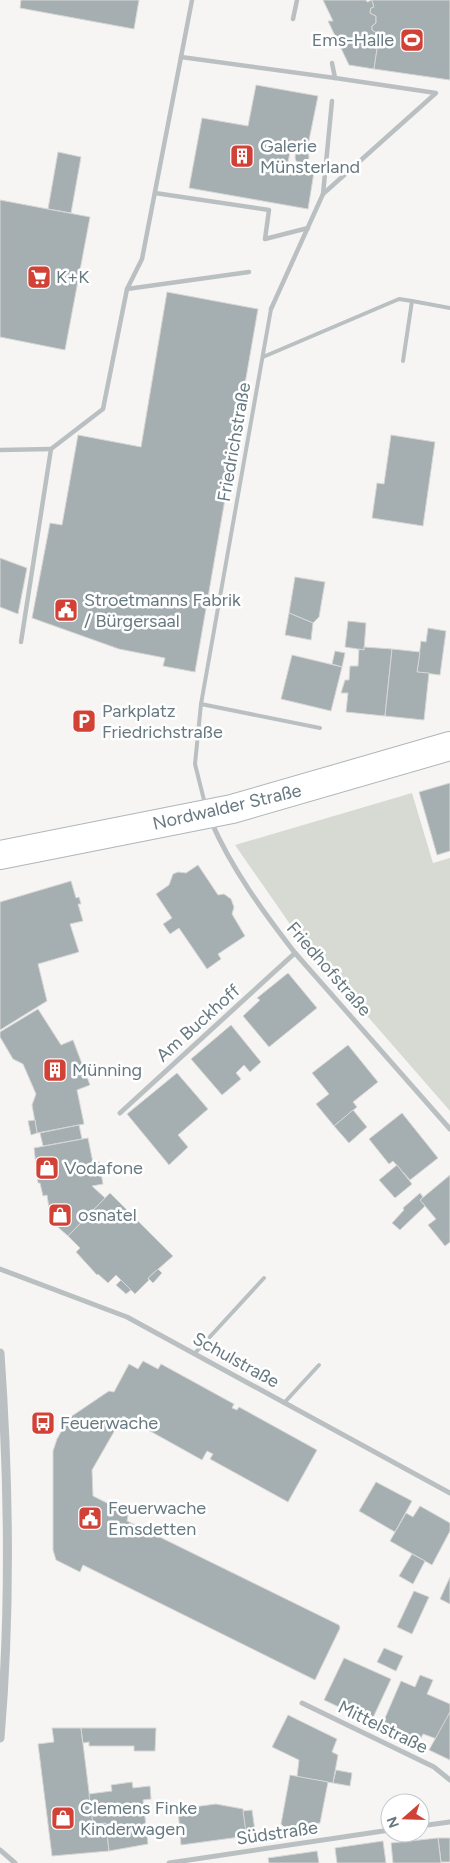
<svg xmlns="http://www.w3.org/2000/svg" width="450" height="1863" viewBox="0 0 450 1863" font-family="Figtree,sans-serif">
  <rect width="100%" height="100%" fill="#f6f5f3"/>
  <path fill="#d6dad2" d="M412,793l21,70 17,-5v253l-149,-171 -66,-95z"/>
  <g fill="#a5aeb1" stroke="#d7d7d5">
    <path d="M21,0h118l-5,29 -114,-21z"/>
    <path d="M323,0h43l1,2 5,-2 2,7 -3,1 -1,5 6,3v7l-4,3v4l5,3 1,6 -6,4v3l5,3 -3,20 -25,-4 -21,-44h5z"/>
    <path d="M372,0h78v80l-76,-11 3,-20 -5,-3v-3l6,-4 -1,-6 -5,-3v-4l4,-3v-7l-6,-3 1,-5 3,-1z"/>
    <path d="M256,85l62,11 -10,49 -16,-3 -5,25 27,5 -6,37 -119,-21 13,-70 46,8z"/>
    <circle cx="302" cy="157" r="7"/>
    <path d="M58,152l23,5 -10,56 -23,-4z"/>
    <path d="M0,200l90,17 -25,133 -65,-13z"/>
    <path d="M167,292l91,17 -63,363 -32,-6 2,-8 -46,-9 -87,-31 18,-95 12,2 16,-90 63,12z"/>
    <path d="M391,435l44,7 -12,84 -51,-8 5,-35 7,1z"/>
    <path d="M0,558l27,10 -9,46 -18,-7z"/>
    <path d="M295,577l30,5 -6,35 -6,6 -24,-10z"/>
    <path d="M289,613l24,10 -2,17 -26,-5z"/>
    <path d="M348,621l18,2 -2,27 -19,-3z"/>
    <path d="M428,628l18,3 -6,44 -23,-3 4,-31 5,1z"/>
    <path d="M364,647l28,2 -7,67 -39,-4 2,-19h-7l4,-13h4l1,-14h8l1,-17 5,1z"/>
    <path d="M392,649l28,3 -3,20 12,1 -5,47 -39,-4z"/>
    <path d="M335,651l10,2 -3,14 -10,-3z"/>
    <path d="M292,655l50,12 -11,44 -50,-12z"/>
    <path d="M450,783v68l-13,4 -18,-63z"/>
    <path d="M198,865l20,30 6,-1 7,5 3,8 -2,7 13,22 -27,18 3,5 -14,10 -28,-41 -9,6 -7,-10 9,-6 -16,-24 13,-9 4,-11 5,-2 8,1z"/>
    <path d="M71,881l5,17 3,-1 2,7h-3l5,17 -13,3 9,28 -41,12 9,37 -47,29v-128z"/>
    <path d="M288,973l29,35 -48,39 -26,-31 17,-16 -3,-2z"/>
    <path d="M38,1009l23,36 12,-5 17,45 -13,5 7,34 -47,9 -5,-28 4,-11 -13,-30 -10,-5 -13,-22v-5z"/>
    <path d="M231,1025l30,37 -11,10 -6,-7 -8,8 5,6 -19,16 -31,-36z"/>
    <path d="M348,1045l30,37 -25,20 4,5 -23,19 -18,-22 13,-10 -17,-21z"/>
    <path d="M177,1073l31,36 -30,26 10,12 -19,18 -42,-51z"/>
    <path d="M353,1110l14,17 -18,16 -15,-17z"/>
    <path d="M402,1113l36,45 -28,22 -17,-19 -4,3 -20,-25z"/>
    <path d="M35,1120l2,13 -6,2 -3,-14z"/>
    <path d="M79,1125l3,14 -39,7 -3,-13z"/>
    <path d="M88,1138l5,25 6,-1 4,22 -11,2 13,12 -37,38 -17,-15 -4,-26 -4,1 -3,-13h-2l-4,-35z"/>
    <path d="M397,1165l15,19 -17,14 -16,-18z"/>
    <path d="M450,1175v67l-5,4 -17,-21 8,-6 -16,-19z"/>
    <path d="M110,1193l63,63 -25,22 1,2 -14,14 -19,-19 -8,8 -10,-9 -1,1 -21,-23 4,-4 -12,-12z"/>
    <path d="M420,1193l3,4 -3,3 5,6 -25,24 -8,-7 12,-13 -1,-2z"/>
    <path d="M158,1269l4,4 -9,10 -5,-5z"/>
    <path d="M121,1280l10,10 -5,4 -10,-9z"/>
    <path d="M143,1361l15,8 3,-5 73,40 -2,4 5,2 2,-3 78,43 -29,52 -78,-43 3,-5 -6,-3 -5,9 -79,-44 -31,54 1,26 30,15 5,4 -1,6 212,104 1,3 -25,52 -232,-115 -3,7 -24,-12 -3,-10v-99l4,-12 12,-21 40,-27 5,1 15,-28 9,5z"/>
    <path d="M376,1482l36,19 -17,31 -36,-21z"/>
    <path d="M420,1506l30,17v8l-18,34 -42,-24 16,-28 7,4z"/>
    <path d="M412,1554l13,7 -12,23 -14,-8z"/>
    <path d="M450,1577v27l-10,-5z"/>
    <path d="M414,1591l15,6 -17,37 -15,-7z"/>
    <path d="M384,1648l19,8 -7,15 -19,-9z"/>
    <path d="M344,1658l47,21 -20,43 -47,-22z"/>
    <path d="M420,1675l13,5 -6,14 23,10v8l-13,27 -14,-5 -4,8 -3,-2 -3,2 -10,-5v-4l-21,-8 19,-44 14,6z"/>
    <path d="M450,1712v48l-21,-10z"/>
    <path d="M288,1715l49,24 -5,13 6,3 -5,28 -36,-6 2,-17 -27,-13z"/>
    <path d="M52,1728h29l12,96 13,-1 3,28 -57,5 -14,-112 16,-2z"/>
    <path d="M81,1728h75l-1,23h-21v-5h-45v-4l-6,1z"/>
    <path d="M336,1770l16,3 -2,13 -17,-3z"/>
    <path d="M290,1775l38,7 -8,41 -34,6 -5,-5z"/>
    <path d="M132,1782l1,6 17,-2 1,13 -8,1 5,44 -39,7 -3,-28 -13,1 -4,-30 23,-3 -1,-6z"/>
    <path d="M216,1804l27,5 4,27 -66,9 -3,-36z"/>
    <path d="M252,1810l3,21 -9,1 -3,-21z"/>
    <path d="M438,1838h12v24h-9z"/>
    <path d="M438,1838l3,25h-48l-2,-20z"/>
    <path d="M383,1841l3,22h-49l-2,-15z"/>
    <path d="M317,1851l2,12h-50l-1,-5z"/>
  </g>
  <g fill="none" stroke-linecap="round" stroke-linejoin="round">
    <g stroke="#afb6b9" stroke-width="30">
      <path id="secondary" d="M0,855l232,-46 218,-63"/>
    </g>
    <g stroke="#bac0c2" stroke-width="4">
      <path d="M412,301l38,7"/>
      <path d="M263,357l136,-58 13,2 -9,60"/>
      <path d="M201,704l119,24"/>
      <path d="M205,804l-10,-40 6,-60 70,-395"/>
      <path d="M195,1353l69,-75"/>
      <path d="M284,1403l35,-38"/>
    </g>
    <g stroke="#bac0c2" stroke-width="4.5">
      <path d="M293,19l4,-19"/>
      <path d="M181,57l154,21"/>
      <path d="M155,193l114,17 -4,29 43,-11"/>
      <path d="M323,194l113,-101 -101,-15 -3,-15"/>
      <path d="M127,289l122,-17"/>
      <path d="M271,309l52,-115 9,-93"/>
      <path d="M0,450l51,-1"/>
      <path d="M21,642l30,-193 52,-40 24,-120 15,-30 50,-259"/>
    </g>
    <g stroke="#bac0c2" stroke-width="5">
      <path d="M211,821c20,47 53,92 84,132l155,176"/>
      <path d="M120,1113l175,-160"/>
      <path d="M0,1269l127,48 323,176"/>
      <path d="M302,1703l132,64 16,13"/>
      <path d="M420,1826l30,-4"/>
      <path d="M0,1850l15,13"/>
      <path d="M169,1863l221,-33"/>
    </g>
    <path stroke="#bac0c2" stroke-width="9" d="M0,1353c9,128 11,257 0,385"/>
    <use href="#secondary" stroke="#fff" stroke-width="28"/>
  </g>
  <defs>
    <g id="stadium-square" transform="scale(1.25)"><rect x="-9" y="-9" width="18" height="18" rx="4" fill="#d24136" stroke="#fff"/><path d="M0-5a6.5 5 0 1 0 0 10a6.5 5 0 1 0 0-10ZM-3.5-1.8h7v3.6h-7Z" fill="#fff"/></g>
    <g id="building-square" transform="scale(1.25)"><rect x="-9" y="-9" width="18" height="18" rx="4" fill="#d24136" stroke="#fff"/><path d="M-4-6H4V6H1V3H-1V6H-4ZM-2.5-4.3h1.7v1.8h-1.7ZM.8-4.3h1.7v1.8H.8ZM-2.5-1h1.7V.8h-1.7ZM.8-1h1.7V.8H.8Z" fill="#fff"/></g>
    <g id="supermarket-square" transform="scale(1.25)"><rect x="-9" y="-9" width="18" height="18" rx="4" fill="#d24136" stroke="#fff"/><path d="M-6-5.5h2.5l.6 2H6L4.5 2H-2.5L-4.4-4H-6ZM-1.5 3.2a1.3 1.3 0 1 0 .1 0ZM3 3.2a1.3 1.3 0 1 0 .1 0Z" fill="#fff"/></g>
    <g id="civic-square" transform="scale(1.25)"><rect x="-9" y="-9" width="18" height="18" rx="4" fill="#d24136" stroke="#fff"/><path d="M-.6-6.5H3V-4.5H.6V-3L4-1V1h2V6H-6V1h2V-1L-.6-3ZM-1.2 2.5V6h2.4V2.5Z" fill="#fff"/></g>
    <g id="parking-square" transform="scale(1.25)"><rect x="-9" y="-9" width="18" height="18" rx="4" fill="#d24136" stroke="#fff"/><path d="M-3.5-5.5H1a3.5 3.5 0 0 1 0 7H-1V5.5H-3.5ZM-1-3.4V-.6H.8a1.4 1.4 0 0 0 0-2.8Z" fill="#fff"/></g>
    <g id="shop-square" transform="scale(1.25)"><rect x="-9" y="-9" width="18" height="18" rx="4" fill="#d24136" stroke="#fff"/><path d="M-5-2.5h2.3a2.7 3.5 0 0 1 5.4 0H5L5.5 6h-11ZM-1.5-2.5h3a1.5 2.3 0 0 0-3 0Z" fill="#fff"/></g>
    <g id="bus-square" transform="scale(1.25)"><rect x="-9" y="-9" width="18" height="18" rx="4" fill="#d24136" stroke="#fff"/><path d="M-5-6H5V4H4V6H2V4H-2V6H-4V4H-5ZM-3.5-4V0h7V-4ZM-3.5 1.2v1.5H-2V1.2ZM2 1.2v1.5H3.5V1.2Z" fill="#fff"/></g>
  </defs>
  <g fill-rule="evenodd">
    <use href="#stadium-square" x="412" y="40"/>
    <use href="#building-square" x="242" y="156"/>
    <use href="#supermarket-square" x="39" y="277"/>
    <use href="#civic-square" x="66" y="610"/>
    <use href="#parking-square" x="84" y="721"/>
    <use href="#building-square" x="55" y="1070"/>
    <use href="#shop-square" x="47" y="1168"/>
    <use href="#shop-square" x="60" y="1215"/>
    <use href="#bus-square" x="43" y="1423"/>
    <use href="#civic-square" x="90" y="1518"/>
    <use href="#shop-square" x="63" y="1818"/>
  </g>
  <g text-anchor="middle" stroke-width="5" stroke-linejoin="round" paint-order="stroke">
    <g font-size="18" fill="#677981" stroke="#fff" text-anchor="start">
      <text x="394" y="46" text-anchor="end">Ems-Halle</text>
      <text x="260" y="152">Galerie<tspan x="260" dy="21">Münsterland</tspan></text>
      <text x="56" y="283">K+K</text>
      <text x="84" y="606">Stroetmanns Fabrik<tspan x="84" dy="21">/ Bürgersaal</tspan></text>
      <text x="102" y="717">Parkplatz<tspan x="102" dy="21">Friedrichstraße</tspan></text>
      <text x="72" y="1076">Münning</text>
      <text x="64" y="1174">Vodafone</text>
      <text x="78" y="1221">osnatel</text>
      <text x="60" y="1429">Feuerwache</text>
      <text x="108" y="1514">Feuerwache<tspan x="108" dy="21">Emsdetten</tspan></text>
      <text x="80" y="1814">Clemens Finke<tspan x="80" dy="21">Kinderwagen</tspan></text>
    </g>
    <g font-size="18" fill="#677981" stroke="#fff">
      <text transform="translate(234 442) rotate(-80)" y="6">Friedrichstraße</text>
      <text transform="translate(227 807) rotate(-13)" y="6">Nordwalder Straße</text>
      <text transform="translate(329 969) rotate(49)" y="6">Friedhofstraße</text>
      <text transform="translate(198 1023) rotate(-42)" y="6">Am Buckhoff</text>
      <text transform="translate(236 1360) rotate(29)" y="6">Schulstraße</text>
      <text transform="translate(383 1727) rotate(26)" y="6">Mittelstraße</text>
      <text transform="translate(277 1833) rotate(-8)" y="6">Südstraße</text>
    </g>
  </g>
  <g transform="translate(405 1818) rotate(250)"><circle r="24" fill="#ffffff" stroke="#c2c9cd"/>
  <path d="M0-4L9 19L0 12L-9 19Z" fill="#d24136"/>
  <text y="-8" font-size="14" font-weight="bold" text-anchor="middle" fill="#677981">N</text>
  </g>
</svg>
